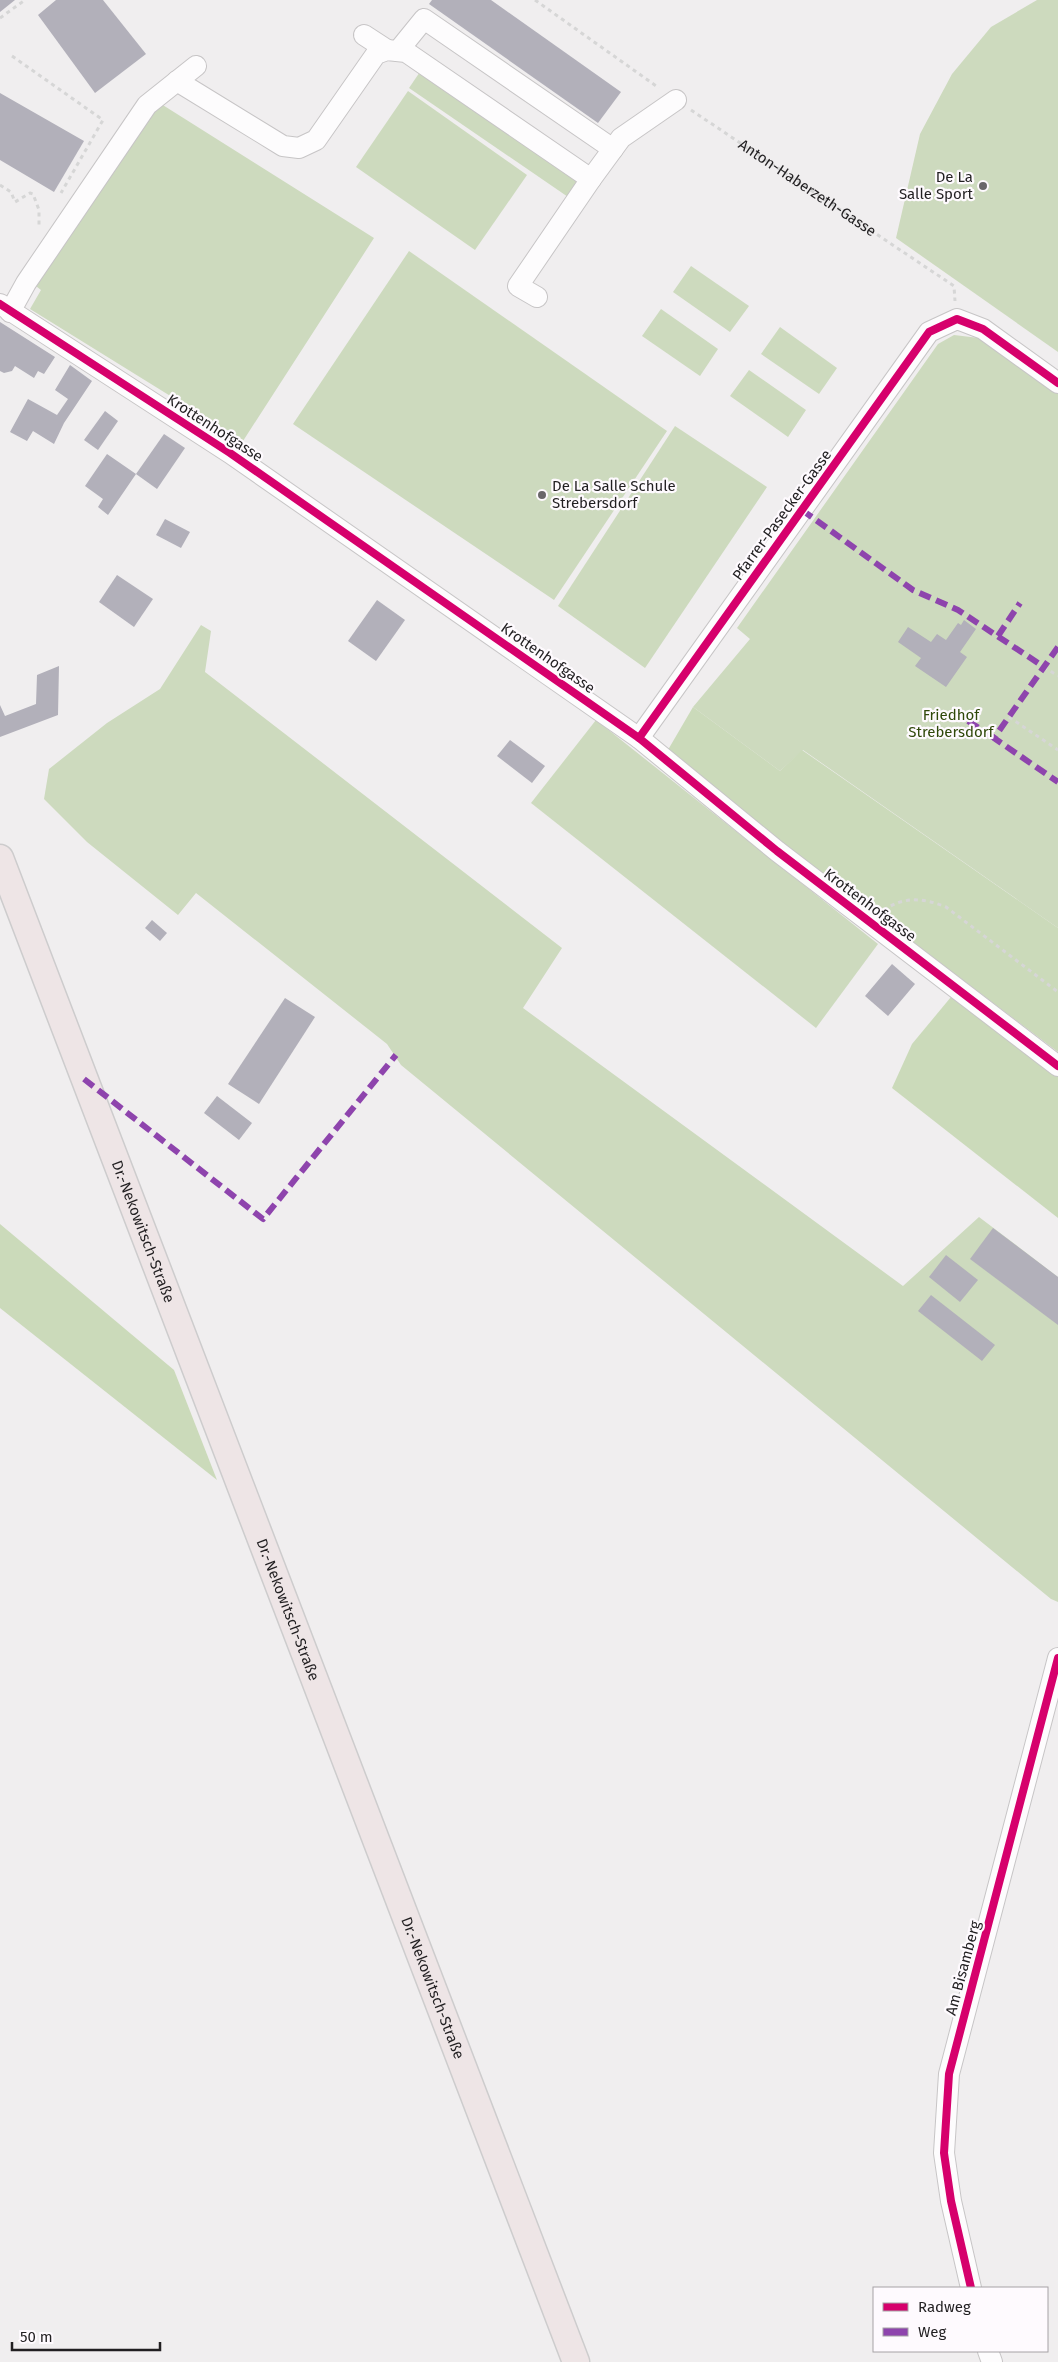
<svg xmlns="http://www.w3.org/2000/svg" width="1058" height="2362" viewBox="0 0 1058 2362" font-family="'Fira Sans',sans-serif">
  <rect width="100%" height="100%" fill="#f0eeef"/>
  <g fill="#cddabe">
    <path d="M1037,0h21v352l-162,-114 24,-104 32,-60 39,-47z"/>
    <path d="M424,66l161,112 -14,21 -162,-111z"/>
    <path d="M408,91l119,84 -52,75 -119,-83z"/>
    <path d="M158,102l216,136 -131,203 -213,-132 11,-19 -9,-7z"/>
    <path d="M409,251l258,180 -113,169 -261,-176z"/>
    <path d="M691,266l58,40 -19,26 -57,-40z"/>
    <path d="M661,309l57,40 -18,27 -58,-40z"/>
    <path d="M780,327l57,41 -18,26 -58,-40z"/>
    <path d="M954,335l25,3 79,55v535l-255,-178 -23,21 -87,-64 57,-68 -13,-11 201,-284z"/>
    <path d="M749,370l57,40 -18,27 -58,-41z"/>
    <path d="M675,426l92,61 -122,181 -87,-62z"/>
    <path d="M201,625l10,6 -6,41 357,276 -39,60 380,278 76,-69 79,60v325l-7,-3 -650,-534 -14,-21 -191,-151 -18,22 -91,-73 -43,-43 5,-30 58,-46 53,-34z"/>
    <path d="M596,720l282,224 -62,84 -285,-225z"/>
  </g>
  <g fill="#cbdaba">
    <path d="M693,707l87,64 22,-21 256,178v124l-393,-297z"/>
    <path d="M951,997l107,78v143l-166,-130 20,-44z"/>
    <path d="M0,1224l174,146 43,110 -217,-172z"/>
  </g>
  <g fill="#b2b0ba">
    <path d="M0,0h15l-15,12z"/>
    <path d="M56,0h47l43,54 -51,39 -57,-78z"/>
    <path d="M432,0h59l130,92 -23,31 -169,-119z"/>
    <path d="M0,93l84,48 -30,51 -54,-32z"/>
    <path d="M0,322l55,35 -11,17 -6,-3 -4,7 -19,-12 -3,5 -8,2 -4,-2z"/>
    <path d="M70,365l22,16 -28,42 -10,21 -21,-13 -6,10 -17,-9 18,-33 29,16 11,-16 -13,-9z"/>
    <path d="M105,411l13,10 -20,29 -14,-10z"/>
    <path d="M164,434l21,14 -28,41 -21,-15z"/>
    <path d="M107,454l29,20 -28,41 -10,-8 5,-8 -18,-13z"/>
    <path d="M165,519l25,13 -9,16 -25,-13z"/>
    <path d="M117,575l36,24 -19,28 -35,-25z"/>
    <path d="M377,600l28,20 -29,41 -28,-20z"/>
    <path d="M964,620l12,9 -16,23 7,5 -21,30 -31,-21 6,-8 -23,-16 10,-15 23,15 6,-8 9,6 12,-17 3,2z"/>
    <path d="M59,666l-1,49 -58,22v-32l5,11 31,-12 1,-29z"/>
    <path d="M510,740l35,26 -13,17 -35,-27z"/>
    <path d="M152,920l15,13 -7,8 -15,-13z"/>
    <path d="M892,964l23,20 -27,32 -23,-20z"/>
    <path d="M285,998l30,19 -56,87 -31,-20z"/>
    <path d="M217,1096l35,27 -13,17 -35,-27z"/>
    <path d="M993,1228l65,49v48l-88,-66z"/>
    <path d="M946,1255l32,25 -18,22 -31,-25z"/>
    <path d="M931,1295l64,50 -13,16 -64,-50z"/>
  </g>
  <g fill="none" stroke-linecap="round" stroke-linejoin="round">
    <g stroke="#c7c5c6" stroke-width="22">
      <g id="minor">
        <path d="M364,35l23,15"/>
        <path d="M398,51l26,-32 189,130"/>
        <path d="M177,81l106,65 16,2 17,-8 60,-86 11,-4 19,2 185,127 30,-41 55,-38"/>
        <path d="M537,297l-19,-11 73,-107"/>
        <path d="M0,304l230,149 409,285 138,113 281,215"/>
        <path d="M10,312l16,-29 121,-178 49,-39"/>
        <path d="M639,738l290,-406 28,-13 26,10 75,54"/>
        <path d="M971,2288l-20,-87 -7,-48 5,-79 109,-416"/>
        <path d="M988,2351l4,11"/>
      </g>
    </g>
    <g stroke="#cdcccd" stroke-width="29">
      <g id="major">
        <path id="s2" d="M0,858l576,1504"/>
      </g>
    </g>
    <g stroke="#d6d6d6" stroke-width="3" stroke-dasharray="4 4" stroke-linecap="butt">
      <path d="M535,0l124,88"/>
      <path d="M0,18l25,-18"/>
      <path d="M12,56l91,64 -42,73"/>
      <path id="s1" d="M691,110l263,176 1,15"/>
      <path d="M0,185l11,7 4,10 15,-9 3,1 6,16v18"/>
      <path d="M1044,667l14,9"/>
      <path d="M1009,717l49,33"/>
      <path d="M884,910c20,-14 40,-12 62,-3l112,85"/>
    </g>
    <use href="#minor" stroke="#fdfcfd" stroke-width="20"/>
    <use href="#major" stroke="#eee5e6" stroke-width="26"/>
    <g stroke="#8e44ad" stroke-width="6" stroke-dasharray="12 6" stroke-linecap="butt">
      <path d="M802,510l111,80 45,20 86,57"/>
      <path d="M998,636l22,-33"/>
      <path d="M1058,647l-64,91 64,44"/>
      <path d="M953,711l41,27"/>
      <path d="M84,1079l179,140 133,-164"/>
    </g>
    <g stroke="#fefafe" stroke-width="11">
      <g id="cycleway">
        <path d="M0,304l230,149 409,285 138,113 281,215"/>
        <path d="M639,738l290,-406 28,-13 26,10 75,54"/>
        <path d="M971,2288l-20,-87 -7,-48 5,-79 109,-416"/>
      </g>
    </g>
    <use href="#cycleway" stroke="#d6006c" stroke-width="8"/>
  </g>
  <g fill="#696769" stroke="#fefafe" stroke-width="2">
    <circle cx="983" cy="186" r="5"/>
    <circle cx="542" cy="495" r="5"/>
  </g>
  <g text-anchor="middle" stroke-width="4.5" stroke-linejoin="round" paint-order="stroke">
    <g font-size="15" fill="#211f21" stroke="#fefafe" text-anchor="end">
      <text x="973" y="182">De La<tspan x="973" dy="17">Salle Sport</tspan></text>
      <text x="552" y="491" text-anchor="start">De La Salle Schule<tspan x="552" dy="17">Strebersdorf</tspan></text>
    </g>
    <g font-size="15" fill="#211f21" stroke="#fefafe">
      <text dy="5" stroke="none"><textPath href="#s1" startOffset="140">Anton-Haberzeth-Gasse</textPath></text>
      <text transform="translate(215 428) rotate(33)" y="5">Krottenhofgasse</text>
      <text transform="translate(782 515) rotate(-54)" y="5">Pfarrer-Pasecker-Gasse</text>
      <text transform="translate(548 658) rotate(35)" y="5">Krottenhofgasse</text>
      <text transform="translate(870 905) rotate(37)" y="5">Krottenhofgasse</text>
      <text dy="5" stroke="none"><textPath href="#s2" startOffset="400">Dr.-Nekowitsch-Straße</textPath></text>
      <text dy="5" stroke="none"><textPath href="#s2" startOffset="805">Dr.-Nekowitsch-Straße</textPath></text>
      <text transform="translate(963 1968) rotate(-75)" y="5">Am Bisamberg</text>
      <text dy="5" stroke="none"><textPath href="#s2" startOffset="1210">Dr.-Nekowitsch-Straße</textPath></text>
    </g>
    <g font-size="15" fill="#2f4809" stroke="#fefafe">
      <text x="951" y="720">Friedhof<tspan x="951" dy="17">Strebersdorf</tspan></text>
    </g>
  </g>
  <rect x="873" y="2287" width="175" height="65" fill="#fefafe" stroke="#a6a2a6"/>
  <rect x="883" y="2303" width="25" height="8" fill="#d6006c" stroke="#a6a2a6"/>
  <text x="918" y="2312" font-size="15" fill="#211f21">Radweg</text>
  <rect x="883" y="2328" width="25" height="8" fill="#8e44ad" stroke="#a6a2a6"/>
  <text x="918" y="2337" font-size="15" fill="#211f21">Weg</text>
  <path d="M12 2342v8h148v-8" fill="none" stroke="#211f21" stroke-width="2.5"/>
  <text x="20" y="2342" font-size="15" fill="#211f21" stroke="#fefafe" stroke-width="4" paint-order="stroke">50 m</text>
</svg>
